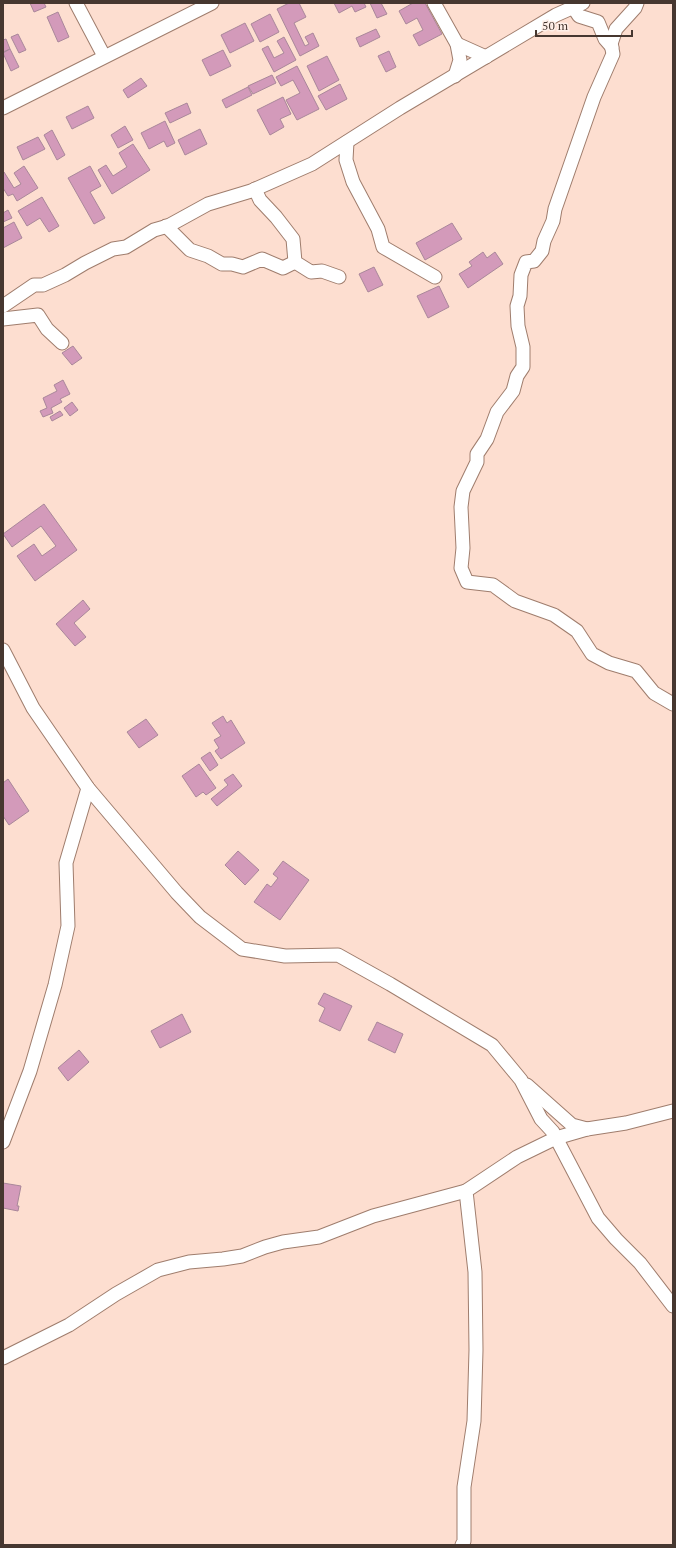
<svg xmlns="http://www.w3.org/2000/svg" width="676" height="1548" viewBox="0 0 676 1548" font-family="'PT Serif',serif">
  <rect width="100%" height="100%" fill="#fdded0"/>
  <g fill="#d39aba" stroke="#a9879a">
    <path d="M30,3h14l2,4 -12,5z"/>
    <path d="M289,3h10l7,14 -12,6 11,23 4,-2 -4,-7 8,-4 6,13 -19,10 -23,-47z"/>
    <path d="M334,3h30l2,4 -11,5 -3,-6 -13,7z"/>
    <path d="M370,3h11l6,11 -10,4z"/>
    <path d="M413,3h12l17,31 -23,12 -6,-11 10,-5 -6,-12 -11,6 -7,-13z"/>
    <path d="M58,12l11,25 -11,5 -11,-25z"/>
    <path d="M270,14l9,18 -19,10 -9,-18z"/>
    <path d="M245,23l9,18 -24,12 -9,-18z"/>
    <path d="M376,29l4,8 -20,10 -4,-9z"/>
    <path d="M18,34l8,16 -7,3 -8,-16z"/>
    <path d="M284,37l12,23 -22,12 -12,-23 6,-3 6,12 10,-5 -7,-12z"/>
    <path d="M6,39l4,10 -7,3v-12z"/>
    <path d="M10,49l9,18 -8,4 -8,-18z"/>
    <path d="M223,50l8,16 -21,10 -8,-16z"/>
    <path d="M389,51l7,16 -10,5 -8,-16z"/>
    <path d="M327,56l12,24 -20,11 -12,-25z"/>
    <path d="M297,66l22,43 -22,11 -11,-20 14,-7 -7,-13 -12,6 -5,-9z"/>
    <path d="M272,75l4,8 -23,11 -5,-8z"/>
    <path d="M141,78l6,8 -19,12 -5,-8z"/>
    <path d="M340,84l7,15 -21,11 -8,-14z"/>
    <path d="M248,87l4,8 -26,13 -4,-8z"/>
    <path d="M283,97l8,17 -11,5 4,8 -14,8 -13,-25z"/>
    <path d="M187,103l4,10 -21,10 -5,-10z"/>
    <path d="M88,106l6,12 -22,11 -6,-12z"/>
    <path d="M165,121l10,22 -8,4 -3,-6 -15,8 -8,-16z"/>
    <path d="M125,126l8,14 -15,8 -7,-13z"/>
    <path d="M200,129l7,15 -22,11 -7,-15z"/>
    <path d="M52,130l13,25 -8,5 -13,-25z"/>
    <path d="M38,137l7,12 -22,11 -6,-13z"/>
    <path d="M133,144l17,26 -38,24 -14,-24 8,-5 7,11 14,-9 -8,-14z"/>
    <path d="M24,166l14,22 -21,13 -4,-7 -5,2 -5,-8v-15l1,-1 10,16 7,-4 -7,-11z"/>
    <path d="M90,166l11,20 -11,6 15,26 -11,6 -26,-46z"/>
    <path d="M42,197l17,29 -10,6 -9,-14 -13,8 -9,-15z"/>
    <path d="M8,210l4,8 -9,4v-9z"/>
    <path d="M14,222l8,16 -19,10v-20z"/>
    <path d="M452,223l10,16 -37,21 -9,-17z"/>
    <path d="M483,252l4,6 8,-6 8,12 -35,24 -9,-14 13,-8 -3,-4z"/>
    <path d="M374,267l9,18 -15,7 -9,-18z"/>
    <path d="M439,286l10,21 -21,11 -11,-22z"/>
    <path d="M73,346l9,12 -10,7 -10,-12z"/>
    <path d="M63,380l7,14 -10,5 2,3 -11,6 2,5 -10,4 -3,-6 7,-3 -4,-10 14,-7 -3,-6z"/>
    <path d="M72,402l6,8 -8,6 -6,-8z"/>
    <path d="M60,411l3,4 -11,6 -2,-4z"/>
    <path d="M44,504l33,46 -42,31 -18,-25 17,-12 8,12 14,-10 -15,-20 -29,21 -9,-13z"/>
    <path d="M83,600l7,9 -16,14 12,14 -11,9 -19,-22z"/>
    <path d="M223,716l4,7 4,-3 14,23 -24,16 -6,-8 4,-3 -5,-8 7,-4 -9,-13z"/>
    <path d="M146,719l12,16 -19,13 -12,-16z"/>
    <path d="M210,752l8,13 -8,6 -9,-13z"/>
    <path d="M199,764l17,24 -10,7 -3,-3 -7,5 -14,-21z"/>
    <path d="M233,774l9,12 -25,20 -6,-7 17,-14 -4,-5z"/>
    <path d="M8,779l21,32 -20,14 -6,-9v-33z"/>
    <path d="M238,851l21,19 -14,15 -20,-20z"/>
    <path d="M283,861l26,19 -29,40 -26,-18 13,-18 4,3 7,-9 -5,-4z"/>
    <path d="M324,993l28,13 -12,25 -21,-10 6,-13 -7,-4z"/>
    <path d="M182,1014l9,18 -31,16 -9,-17z"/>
    <path d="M377,1022l26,12 -8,19 -27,-13z"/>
    <path d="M79,1050l10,12 -21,19 -10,-13z"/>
    <path d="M3,1183l18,3 -4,20h2l-1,5 -15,-3z"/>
  </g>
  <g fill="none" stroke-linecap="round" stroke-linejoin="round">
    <g stroke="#9f7d6d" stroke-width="15">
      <g id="street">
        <path d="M76,3l28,53"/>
        <path d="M434,3l23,41 3,16 -5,16"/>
        <path d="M637,3l-2,5 -19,21 -5,15 2,10 -19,43 -39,112 -2,12 -9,20 -2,10 -8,10 -8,1 -5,13 -1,21 -3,10 1,20 5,21v20l-6,9 -4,15 -16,21 -10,27 -10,15v8l-14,29 -2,16 2,41 -2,20 6,14 26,3 22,16 39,14 23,16 15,23 17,9 27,8 18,22 19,11"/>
        <path d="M573,7l6,9 19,6 7,17 7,8"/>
        <path d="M457,44l29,13"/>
        <path d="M3,108l209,-105"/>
        <path d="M347,142l-1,18 7,22 25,47 5,18 52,30"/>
        <path d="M255,189l5,11 16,17 17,22 2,23 16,10 11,-1 17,6"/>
        <path d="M166,226l24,24 18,6 14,8h10l11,3 19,-8 21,9 12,-6"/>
        <path d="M3,306l31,-21h9l22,-10 20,-12 28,-14 13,-2 28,-17 14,-4 40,-22 43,-13 61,-27 88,-56 156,-93 27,-12"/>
        <path d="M3,319l35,-4 9,14 15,14"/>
        <path d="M3,650l30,58 55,80 89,105 23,24 42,32 43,7 53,-1 52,29 102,61 29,35 20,39 12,13 45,86 18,21 24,24 33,43"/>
        <path d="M527,1085l45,40 15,4"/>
        <path d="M3,1142l27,-71 25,-86 13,-59 -2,-63 22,-75"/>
        <path d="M3,1358l66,-33 47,-31 42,-24 31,-8 34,-3 19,-3 23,-9 18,-5 36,-5 54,-21 93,-25"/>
        <path d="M462,1545l2,-4v-54l10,-66 2,-71 -1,-78 -9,-81 51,-34 39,-19 31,-9 39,-6 47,-12"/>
      </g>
    </g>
    <use href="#street" stroke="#fff" stroke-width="13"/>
  </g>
  <rect width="676" height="1548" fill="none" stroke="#463730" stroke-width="8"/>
  <path d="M536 30v6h96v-6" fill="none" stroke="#463730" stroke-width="2"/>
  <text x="542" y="30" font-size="12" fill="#463730" stroke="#ffefe8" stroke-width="3" paint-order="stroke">50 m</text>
</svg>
